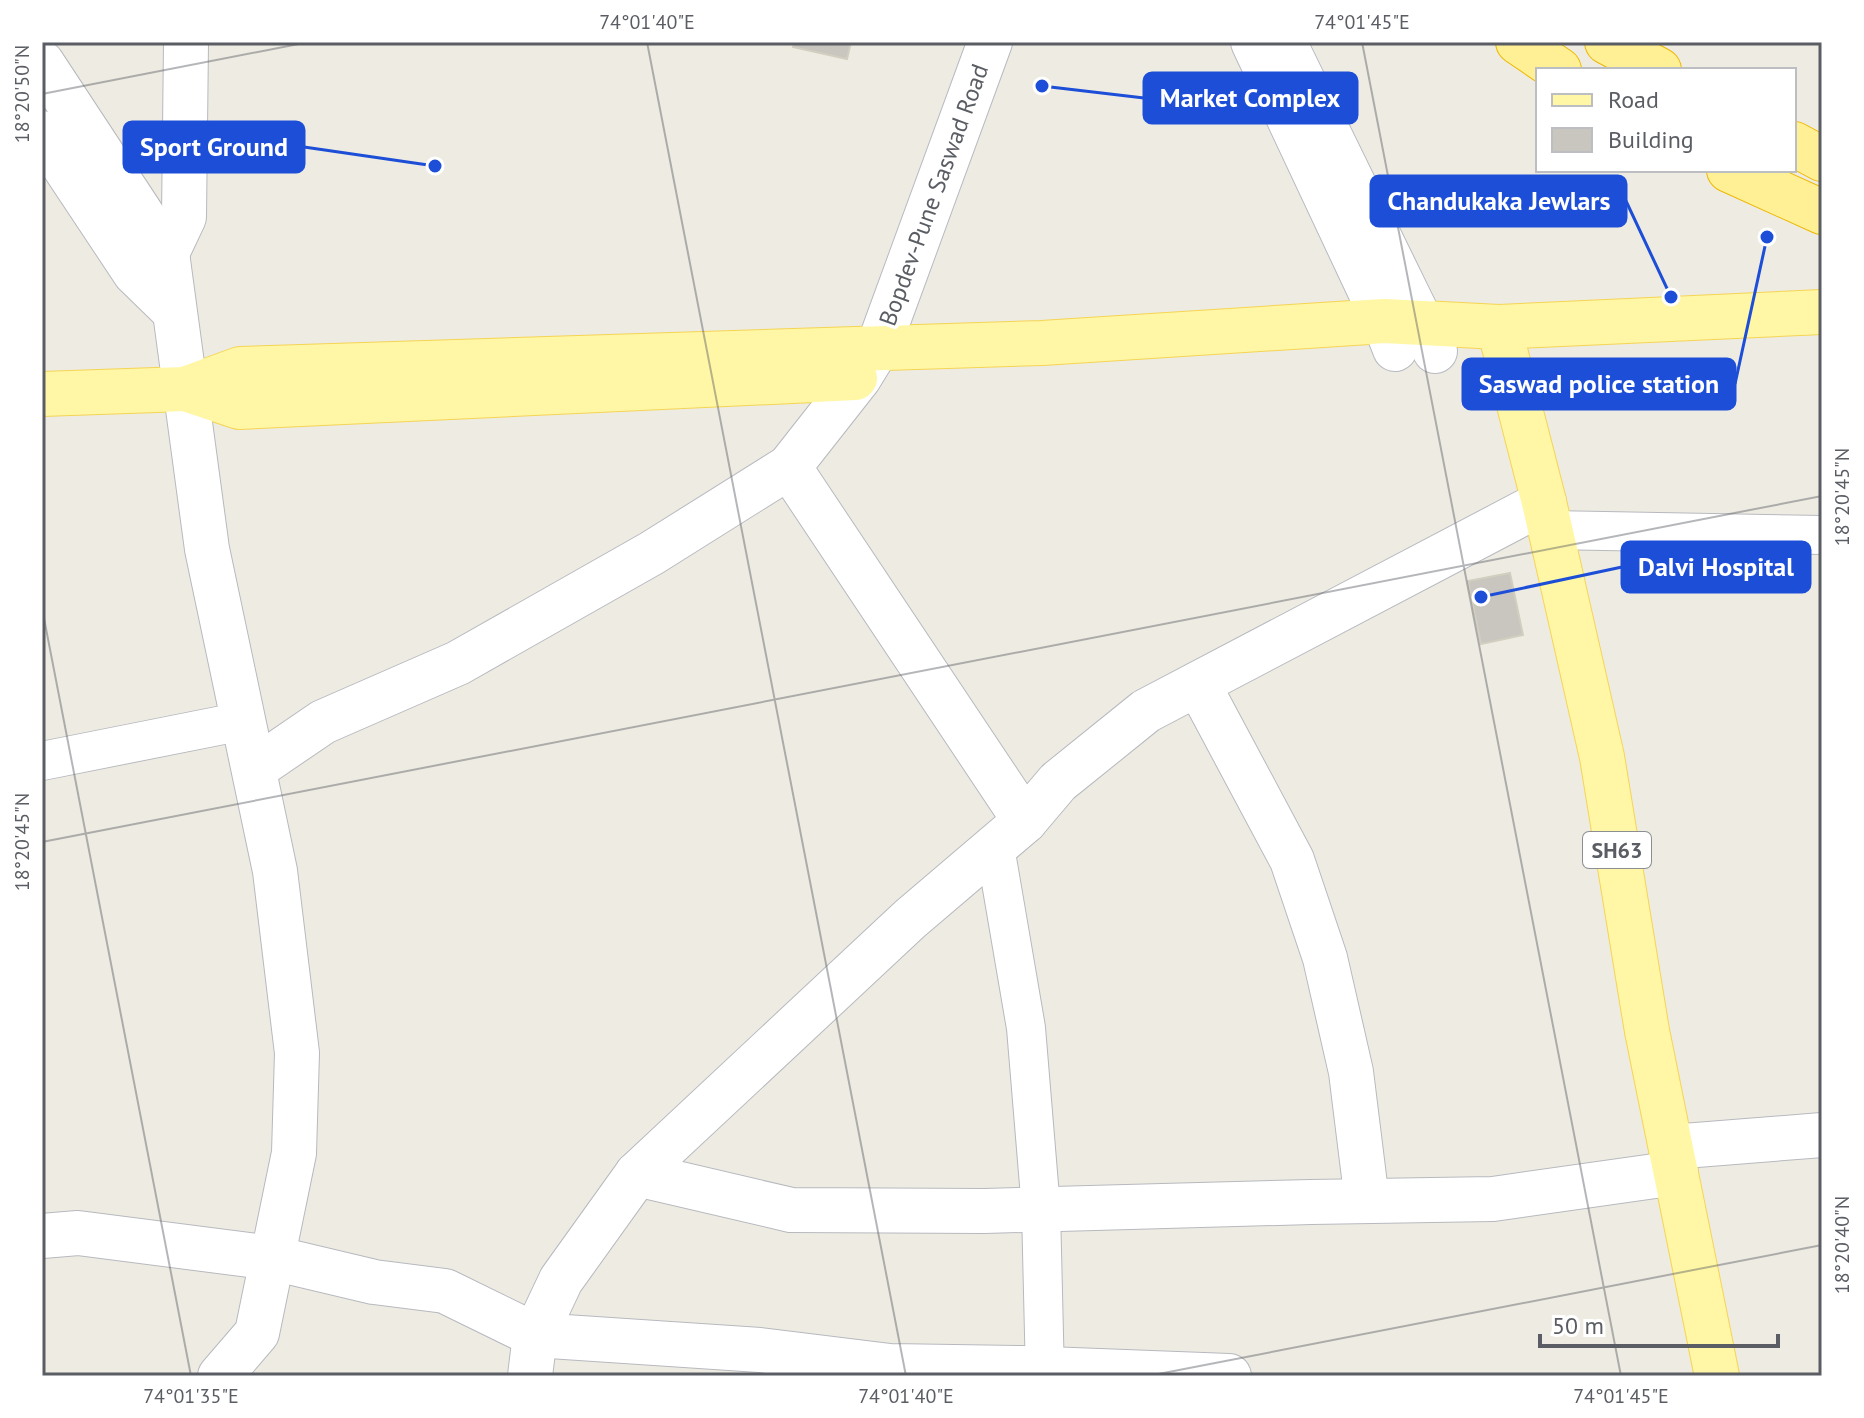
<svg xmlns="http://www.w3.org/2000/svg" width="1864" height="1418" viewBox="0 0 1864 1418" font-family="'PT Sans',sans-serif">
  <rect width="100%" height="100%" fill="#eeece2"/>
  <g fill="#c8c6bf" stroke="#d2cec0" stroke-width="2">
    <path d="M794,42h57l-4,17 -54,-12z"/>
    <path d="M1510,573l13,62 -42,9 -13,-63z"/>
  </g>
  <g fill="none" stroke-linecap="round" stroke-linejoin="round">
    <g stroke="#b7b9bf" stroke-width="40">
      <g id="minor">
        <path d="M1550,530l272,5"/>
        <path d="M42,761l201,-40"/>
        <path d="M995,847l31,181 15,181 4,167"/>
      </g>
    </g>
    <g stroke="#b7b9bf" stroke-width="46">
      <g id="tertiary">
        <path d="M42,63l125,190 40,296 68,322 22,182 -3,100 -37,180 -37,43"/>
        <path d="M42,133l93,140 39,38"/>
        <path d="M167,253l17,-36 2,-175"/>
        <path d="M875,352l-16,26 -70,89 236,354"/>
        <path d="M1198,684l94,176 33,98 26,114 16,129"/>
        <path d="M254,769l69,-47 135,-59 194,-110 137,-86"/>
        <path d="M1671,1147l151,-12"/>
        <path d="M637,1174l154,36 193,1 327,-9 182,-3 183,-26"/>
        <path d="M42,1236l36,-3 195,25 101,24 71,9 90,44 225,15 130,16 131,2 208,8"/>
        <path d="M530,1376l5,-41 26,-55 76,-106 273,-255 115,-98 33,-39 88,-71 398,-209"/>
      </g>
    </g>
    <g stroke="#b7bac1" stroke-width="46">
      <g id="secondary">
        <path d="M1253,42l131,279 11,28"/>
        <path d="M1284,42l151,309"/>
        <path d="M878,348l112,-306"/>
      </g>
    </g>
    <g stroke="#f5d454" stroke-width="46">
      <g id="primary">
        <path d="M1499,327l45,175 58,255 45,274 70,345"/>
        <path d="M185,389l54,18 616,-29"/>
        <path d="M42,394l143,-5 55,-20 802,-26 342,-22 115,6 323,-15"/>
      </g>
    </g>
    <g stroke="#efb700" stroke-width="46">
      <g id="trunk">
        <path d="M1518,42l41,28"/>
        <path d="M1607,42l52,28"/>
        <path d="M1794,144l28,15"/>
        <path d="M1729,170l93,42"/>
      </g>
    </g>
    <use href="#minor" stroke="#fff" stroke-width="38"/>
    <use href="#tertiary" stroke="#fff" stroke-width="44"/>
    <use href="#secondary" stroke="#fff" stroke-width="44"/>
    <use href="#primary" stroke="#fff7a5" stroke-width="44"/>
    <use href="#trunk" stroke="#fff096" stroke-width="44"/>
  </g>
  <path fill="none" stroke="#5a5d63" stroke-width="2" stroke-opacity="0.45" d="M647,42l259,1334M1362,42l259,1334M42,94l267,-52M42,608l149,768M42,842l1780,-346M1148,1376l674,-131"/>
  <g text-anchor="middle" stroke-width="7" stroke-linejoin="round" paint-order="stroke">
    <rect fill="#fff" stroke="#8c8e92" stroke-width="2" x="1583" y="832" width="68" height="36" rx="6"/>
    <g font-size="22" font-weight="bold" fill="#5a5d63">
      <text x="1617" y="858">SH63</text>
    </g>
    <g font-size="24" fill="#5a5d63" stroke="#fff">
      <text transform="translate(934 195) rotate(-70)" y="8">Bopdev-Pune Saswad Road</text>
    </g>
  </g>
  <path fill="none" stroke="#1d4ed8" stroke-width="3" d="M1042 86L1144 98M435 166L304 147M1671 297L1626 201M1767 237L1735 384M1481 597L1622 567"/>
  <g fill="#1d4ed8" stroke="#fff" stroke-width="3">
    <circle cx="1042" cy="86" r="8"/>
    <circle cx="435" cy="166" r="8"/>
    <circle cx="1671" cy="297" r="8"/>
    <circle cx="1767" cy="237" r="8"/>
    <circle cx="1481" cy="597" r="8"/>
  </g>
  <g fill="#1d4ed8" stroke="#1d4ed8" stroke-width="3">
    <rect x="1144" y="73" width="213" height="50" rx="8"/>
    <rect x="124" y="122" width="180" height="50" rx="8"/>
    <rect x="1371" y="176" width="255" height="50" rx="8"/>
    <rect x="1463" y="359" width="272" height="50" rx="8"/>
    <rect x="1622" y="542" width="188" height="50" rx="8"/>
  </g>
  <g font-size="26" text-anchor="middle" font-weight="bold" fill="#fff">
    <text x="1250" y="107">Market Complex</text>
    <text x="214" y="156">Sport Ground</text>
    <text x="1499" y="210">Chandukaka Jewlars</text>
    <text x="1599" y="393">Saswad police station</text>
    <text x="1716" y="576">Dalvi Hospital</text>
  </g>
  <rect width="1864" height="1418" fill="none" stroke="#ffffff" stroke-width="88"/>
  <rect x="1536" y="68" width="260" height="104" fill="#ffffff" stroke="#bdbec1" stroke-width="2"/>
  <rect x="1552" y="94" width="40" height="12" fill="#fff7a5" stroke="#bdbec1" stroke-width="2"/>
  <text x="1608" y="108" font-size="24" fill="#5a5d63">Road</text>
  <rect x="1552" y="128" width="40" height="24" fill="#c8c6bf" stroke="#bdbec1" stroke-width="2"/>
  <text x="1608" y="148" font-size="24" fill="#5a5d63">Building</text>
  <path d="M1540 1334v12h238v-12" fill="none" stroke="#5a5d63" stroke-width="4"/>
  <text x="1552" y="1334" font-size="24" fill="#5a5d63" stroke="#ffffff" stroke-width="6" paint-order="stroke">50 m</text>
  <rect x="44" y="44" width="1776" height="1330" fill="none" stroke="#5a5d63" stroke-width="3"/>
  <g font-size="20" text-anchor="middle" fill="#5a5d63">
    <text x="647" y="29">74°01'40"E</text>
    <text x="1362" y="29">74°01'45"E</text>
    <text transform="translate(22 94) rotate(-90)" y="7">18°20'50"N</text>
    <text transform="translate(1842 497) rotate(-90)" y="7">18°20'45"N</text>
    <text transform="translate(22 842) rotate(-90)" y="7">18°20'45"N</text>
    <text transform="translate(1842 1245) rotate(-90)" y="7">18°20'40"N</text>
    <text x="191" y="1403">74°01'35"E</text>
    <text x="906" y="1403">74°01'40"E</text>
    <text x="1621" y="1403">74°01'45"E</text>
  </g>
</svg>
